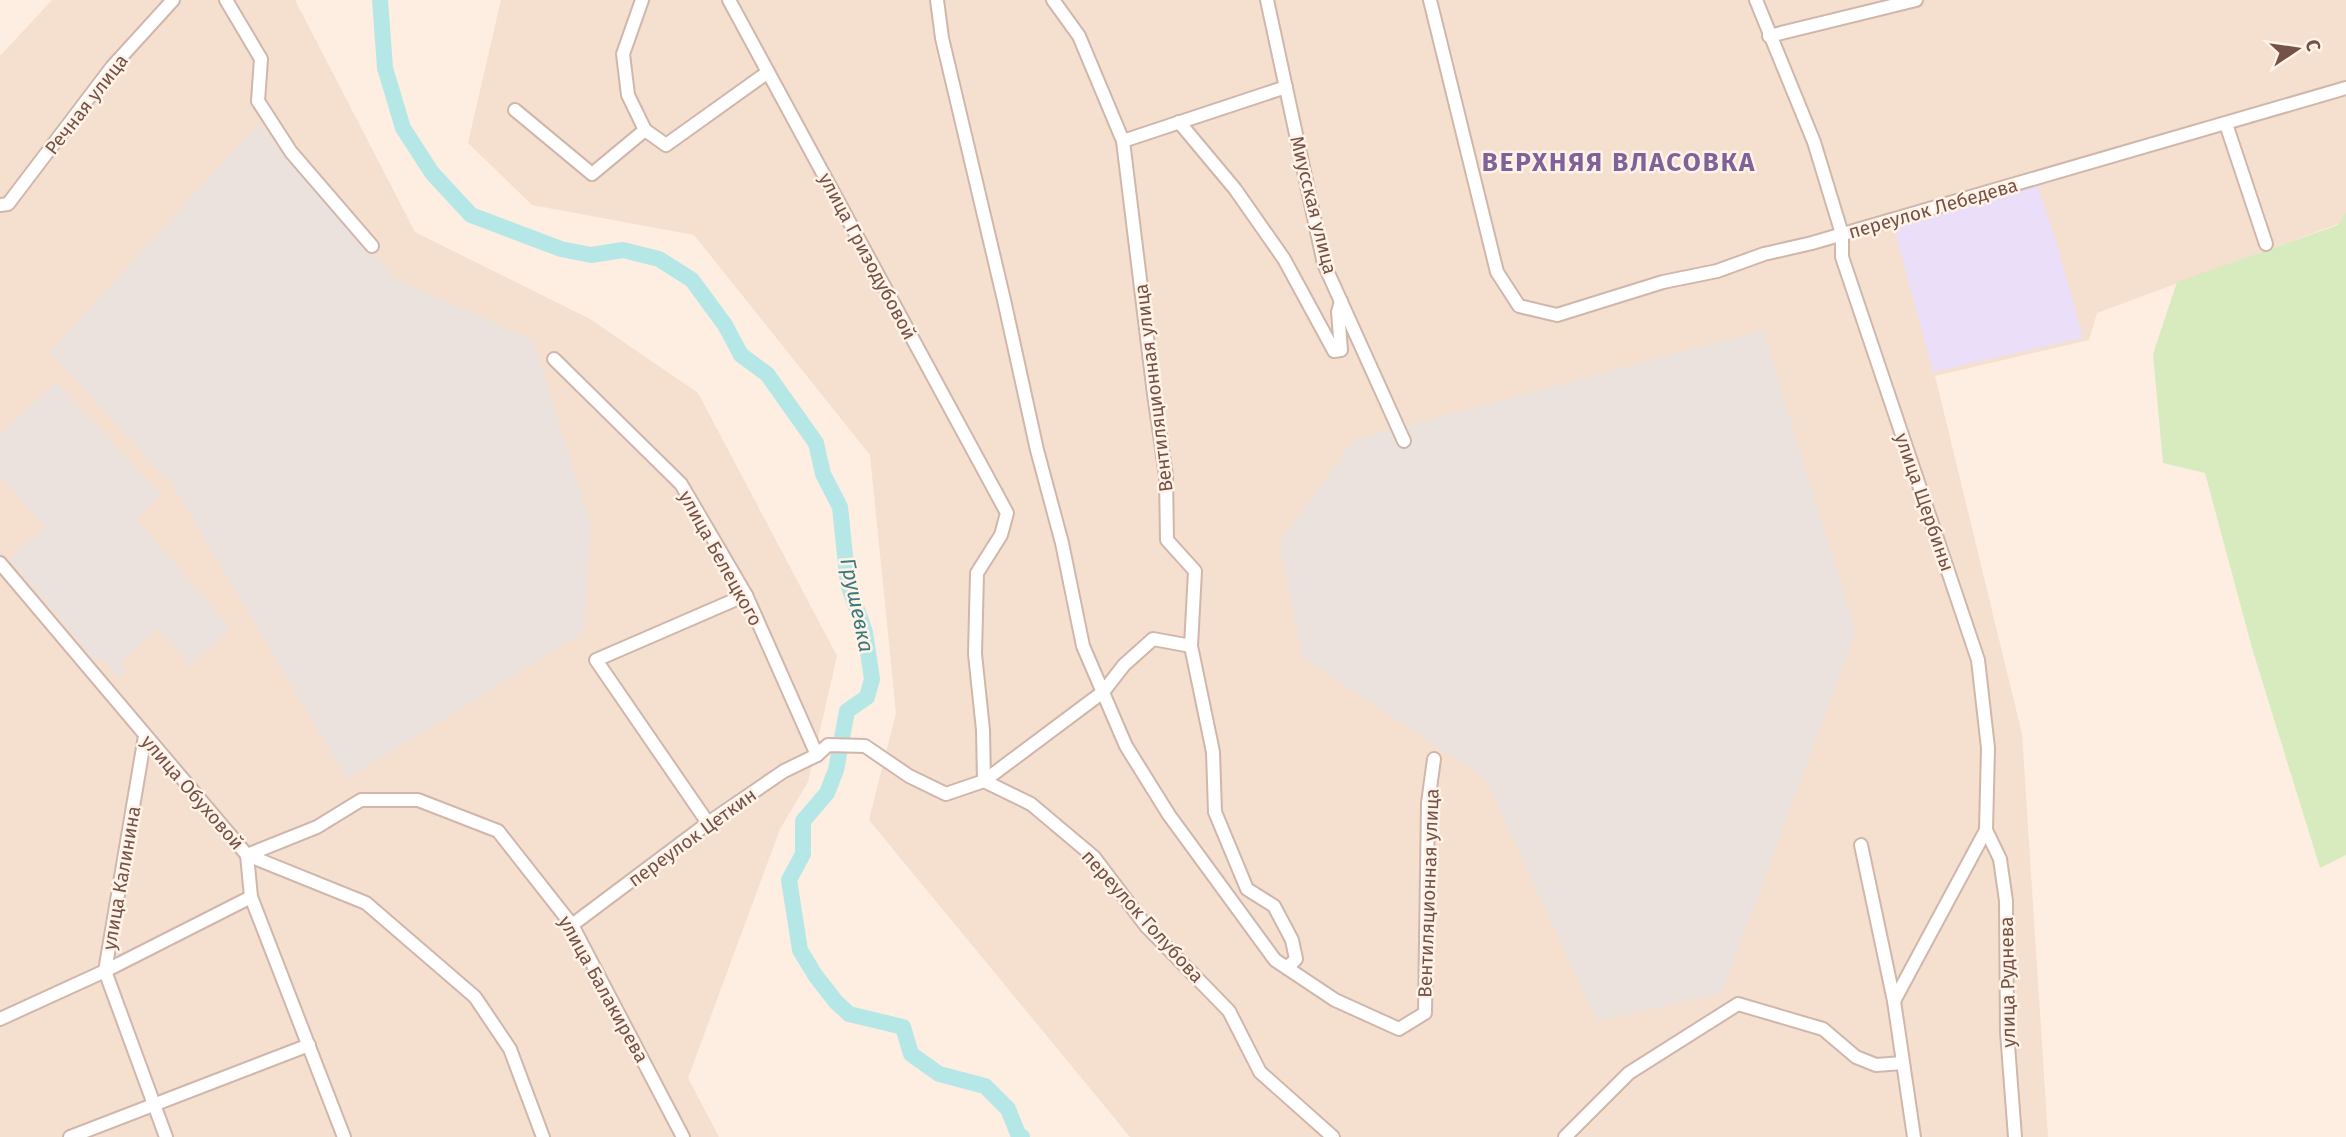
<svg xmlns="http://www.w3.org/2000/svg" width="2346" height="1137" viewBox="0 0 2346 1137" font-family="'Fira Sans',sans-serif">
  <rect width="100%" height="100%" fill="#fdeee1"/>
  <g fill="#f5dfcf">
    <path d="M52,0h243l120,232 175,87 108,74 139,263 -29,126 -28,47 -92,249 31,59h-719v-1081z"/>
    <path d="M501,0h1845v221l-249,92 -8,27 -154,36 87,358 26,403h-918l-261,-317 27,-107 -26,-258 -176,-220 -162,-30 -64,-62z"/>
  </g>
  <g fill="#ebe2dd">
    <path d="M259,123l136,155 138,62 58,184 -7,108 -237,147 -173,-292 -124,-135z"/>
    <path d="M1763,330l93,302 -134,361 -125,28 -112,-243 -182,-120 -24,-116 75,-102z"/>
    <path d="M57,382l104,112 -25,25 95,109 -40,38 -34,-37 -36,33 6,8 -9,8 -17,-20 -5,3 -87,-102 36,-32 -45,-51v-42z"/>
  </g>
  <path fill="#ebdef9" d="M2037,184l21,64 25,90 -150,34 -39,-144z"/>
  <path fill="#d7ebbf" d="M2346,212v643l-26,13 -68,-220 -47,-175 -42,-10 -10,-109 24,-72 161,-57z"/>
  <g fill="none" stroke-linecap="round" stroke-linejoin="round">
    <path stroke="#b5e7e7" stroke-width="16" d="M380,0l5,68 18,60 29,45 39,42 90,34 30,6 32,-5 36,9 33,21 33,45 16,30 26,19 49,69 7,31 17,33 8,77 17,48 7,47 -5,18 -20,14 -11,59 -9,23 -24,28v33l-14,26 11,70 15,25 21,27 13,12 54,13 8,27 28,20 46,12 23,23 10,25 4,3"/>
    <g stroke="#d0b6ab" stroke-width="16">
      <g id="minor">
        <path d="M226,0l35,59 -3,42 33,51 81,94"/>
        <path d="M642,0l-19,54 5,41 17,35 21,15 102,-73"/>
        <path d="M937,0l5,38 62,262 33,150 25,93 21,103 43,100 43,69 106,145 60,40 64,29 26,-16 3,-210 6,-44"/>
        <path d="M1053,0l26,36 44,105 31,253 12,82 1,64 28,31 -4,75 22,106 2,60 32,77 27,17 18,34 4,19 -9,9"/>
        <path d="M1267,0l57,264 80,177"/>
        <path d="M1430,0l67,272 22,34 38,9 106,-33 54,-11 47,-17 48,-11 534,-155"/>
        <path d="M1756,0l58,142 28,92v23l136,403 10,88 -2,82 -92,171"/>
        <path d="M1769,36l147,-36"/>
        <path d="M515,110l77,64 53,-44"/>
        <path d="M1179,122l56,67 49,70 50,92 7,-1 -3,-38 3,-11"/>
        <path d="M2226,124l40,120"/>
        <path d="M1123,141l163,-54"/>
        <path d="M0,205l8,-1 104,-137 61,-67"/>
        <path d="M554,359l127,125 65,111 71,160"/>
        <path d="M0,563l247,292 4,42 93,240"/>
        <path d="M1191,646l-38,-7 -29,26 -21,27 -119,89 47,23 63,53 52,69 83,85 31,61 73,65"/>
        <path d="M145,736l-40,235 61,166"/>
        <path d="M708,823l-112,-163 150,-65"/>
        <path d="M1986,830l14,29 6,42 1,131 8,105"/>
        <path d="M1861,845l33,156 20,136"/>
        <path d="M247,855l70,-28 44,-27h57l80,31 74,94 111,212"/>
        <path d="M247,855l119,48 109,94 35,52 33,88"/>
        <path d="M572,925l136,-102 76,-52 33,-16 11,-10 37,1 44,30 37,18 38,-13 -1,-51 -8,-76 2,-81 24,-38 6,-22 -278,-513"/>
        <path d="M0,1019l105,-48 146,-74"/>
        <path d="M70,1137l239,-92"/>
        <path d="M1565,1137l64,-64 109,-69 85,25 33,28 20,8 27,-2"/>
      </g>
    </g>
    <use href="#minor" stroke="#fff" stroke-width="12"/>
  </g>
  <g text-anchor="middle" stroke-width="5" stroke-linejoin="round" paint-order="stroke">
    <g font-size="19" fill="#755147" stroke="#fff3e8">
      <text transform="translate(86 104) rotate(-52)" y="7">Речная улица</text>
      <text transform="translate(1314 205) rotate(76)" y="7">Миусская улица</text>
      <text transform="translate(1933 208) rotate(-16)" y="7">переулок Лебедева</text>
      <text transform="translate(868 256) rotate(62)" y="7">улица Гризодубовой</text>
      <text transform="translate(1153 388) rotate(-97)" y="7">Вентиляционная улица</text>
      <text transform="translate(1925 502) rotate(71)" y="7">улица Щербины</text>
      <text transform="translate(721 558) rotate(61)" y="7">улица Белецкого</text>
      <text transform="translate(193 792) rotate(49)" y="7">улица Обуховой</text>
      <text transform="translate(692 837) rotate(-36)" y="7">переулок Цеткин</text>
      <text transform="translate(121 878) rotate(-80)" y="7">улица Калинина</text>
      <text transform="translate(1428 893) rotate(-88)" y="7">Вентиляционная улица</text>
      <text transform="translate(1143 916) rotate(48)" y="7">переулок Голубова</text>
      <text transform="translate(2007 982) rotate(-91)" y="7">улица Руднева</text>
      <text transform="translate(604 989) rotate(61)" y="7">улица Балакирева</text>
    </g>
    <g font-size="21" font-style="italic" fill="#3a797c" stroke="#fff3e8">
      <text transform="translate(857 605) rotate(78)" y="7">Грушевка</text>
    </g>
    <g font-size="26" font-weight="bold" letter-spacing="2" fill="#7f6299" stroke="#fff3e8">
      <text x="1619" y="171">ВЕРХНЯЯ ВЛАСОВКА</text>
    </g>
  </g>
  <g transform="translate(2297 49) rotate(77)" stroke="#fff3e8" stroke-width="5" paint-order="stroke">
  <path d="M0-5L12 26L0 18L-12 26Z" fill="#755147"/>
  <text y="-10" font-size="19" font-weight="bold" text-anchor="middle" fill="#755147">С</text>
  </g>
</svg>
